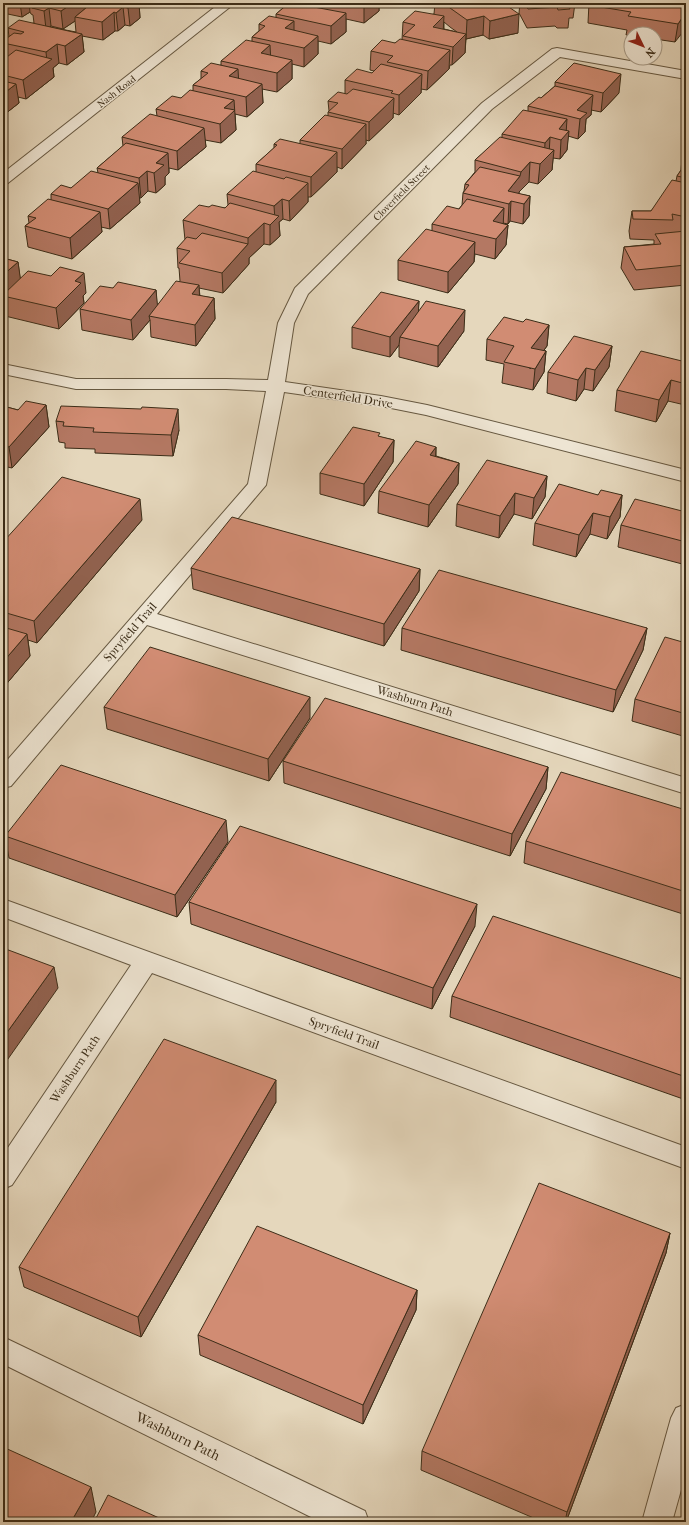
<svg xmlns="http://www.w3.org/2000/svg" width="689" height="1525" viewBox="0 0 689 1525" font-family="'IM FELL French Canon',serif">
  <rect width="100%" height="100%" fill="#e5d7bc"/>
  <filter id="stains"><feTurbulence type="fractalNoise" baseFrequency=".005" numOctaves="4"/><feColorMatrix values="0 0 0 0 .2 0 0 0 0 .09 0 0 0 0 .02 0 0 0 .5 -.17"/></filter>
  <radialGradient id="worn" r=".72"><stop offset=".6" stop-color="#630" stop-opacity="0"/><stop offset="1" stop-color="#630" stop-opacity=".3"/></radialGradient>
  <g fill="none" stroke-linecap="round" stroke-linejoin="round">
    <g stroke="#665841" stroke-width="2">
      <g id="minor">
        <path d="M557,48l129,23v8l-126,-22 -68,52 -184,185 -14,29 -9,59 96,14 46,9 259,65v12l-260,-67 -45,-9 -97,-14 -18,93 -109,129 529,164v16l-539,-169 -136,161 -8,2v-23l245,-281 18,-93 -40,-2h-150l-73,-15v-10l73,15h150l42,1 10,-57 17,-35 187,-185 70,-54z"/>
        <path d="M3,899l683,248v22l-534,-196 -140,212 -9,4v-34l128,-190 -128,-48z"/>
        <path d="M3,1337l362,174 4,11h-48l-318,-158z"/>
        <path d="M686,1404v68l-14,50h-30l29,-104 5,-10z"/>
      </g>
    </g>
    <g stroke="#665841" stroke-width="2">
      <path id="tertiary" d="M220,3h15l-227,180 -5,2v-12z"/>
    </g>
    <use href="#minor" fill="#eee5d3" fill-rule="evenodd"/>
    <use href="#tertiary" fill="#eee5d3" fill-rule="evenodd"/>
  </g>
  <g fill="#b47863" stroke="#3c2d18" fill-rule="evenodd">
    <path d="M3,3h136l1,15 -10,8 -5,-1 -7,6h-3l-12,9 -21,-4 2,16 -17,13 -8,-2 -6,5 1,9 -28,22 -8,-2 1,6 -14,11 -2,-1v-72l6,-4 -1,-9 26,-5 -1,-8 -2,-1 -1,-2 -8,5 -19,-4zM75,21l1,11 -26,-5 1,-1 12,3z"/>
    <path d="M289,3h90v8l-15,12 -18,-4v13l-15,12 -13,-3v13l-14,13 -12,-3v15l-15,13 -15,-3 1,14 -16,14 -12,-3 1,16 -15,13 -16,-3 1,7 -28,23 -9,-2v5l-4,4v8l-9,8 -8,-2 -7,7h-2l1,5 -30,26 -9,-2 1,5 -30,27 -44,-12 -3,-21 4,-3 -1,-7 23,-16v-6l20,-6 27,-15 -1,-5 26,-22 -1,-9 35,-21 -1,-7 25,-11 12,-7v-6l8,-6v-8l20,-6v-4l31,-20v-4l7,-6v-7l17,-6v-4z"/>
    <path d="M435,3h55l28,30 -29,6 -6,-4 -17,4 -1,14 -13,12h-2l-1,4 -22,21 -6,-1v4l-22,22 -6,-2v5l-24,23 -3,-1v4l-24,25 -5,-2v5l-26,25h-3v5l-18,19 -7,-2 -4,3 1,14 -10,9 -6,-1 -15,14v6l-26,29 -24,-5 1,8 14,2 1,21 -19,27 -45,-9 -1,-17 -17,20 -51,-10 -2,-21 33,-21 43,2 1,16 23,-25 -1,-13h-1l-1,-20 8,-8 -2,-20 26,-13 16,1 3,-3 -1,-11 29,-22v-8l18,-16v-4h26v-4l28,-24v-4l1,-1 -1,-10 17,-7v-14l27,-7 2,-2 -4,-1 1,-19 24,-8 7,-3 1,-18 31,-8zM444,22l6,5 7,5 -13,-3z"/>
    <path d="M520,3h55l-2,15h-4l-1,10h-11l-2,-2 -28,2 -8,-15z"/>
    <path d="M589,3h81l16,3 -11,36 -20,-3v-5h-24v1h-5l1,-5 -39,-7z"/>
    <path d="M555,82l64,11 -18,19 -10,-2v5l-5,4 -1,13 -7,7 -10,-3 -1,14 -7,9 -7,-1 -1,12 -14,14 -9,-2 -10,10v2l11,2 -1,20 -6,8 -13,-3 -2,3 -5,-1v1l5,1 -2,20 -11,14 -20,-5 -1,8 -26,31 -50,-13v-20l34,-29v-7l27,-15 3,-4 1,-12 1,-2 1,-7 10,-12v-12l27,-23v-3l26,-23v-5l13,-8 14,-12z"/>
    <path d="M686,154v131l-52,5 -13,-22 3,-21 30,-3v-4l-24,-1 -1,-8 3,-20h19l25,-30 1,-5 4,-6 1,-11z"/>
    <path d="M3,258l15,4 2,16 66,15 -3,3 1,7 -25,26 -54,-13 -2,-13z"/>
    <path d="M419,301l-1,11 46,19 -26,36 -39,-10v-12l-9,12 -38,-9v-21z"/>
    <path d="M549,325l-2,21 -3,4 2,1 -2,21 -11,18 -31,-7 2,-19 -18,-4 1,-21z"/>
    <path d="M612,346l-3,21 -16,24 -9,-2 -8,12 -29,-8 1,-21z"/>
    <path d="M686,362v42l-1,1 -17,-4 -12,21 -41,-11 2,-21z"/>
    <path d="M46,405l3,22 -37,41 -9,-2v-60l15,4z"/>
    <path d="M56,421l123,9 -6,26 -78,-3v-4l-30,-1v-5l-6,-1z"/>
    <path d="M380,437l14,3 -1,22 -29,44 -44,-12v-21z"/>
    <path d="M436,447v9l23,7 -1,21 -30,43 -50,-14 1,-22z"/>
    <path d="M547,476l-2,21 -13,22 -18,-5 -15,24 -43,-12 1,-22z"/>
    <path d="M598,495h24l-2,22 -13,22 -17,-5 -14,23 -43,-12 2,-22z"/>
    <path d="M686,512v53l-68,-18 3,-22z"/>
    <path d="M142,520l-105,123 -9,-3 2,16 -27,32v-146z"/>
    <path d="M191,568l229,1 -1,22 -35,55 -191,-57z"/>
    <path d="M402,628h245l-4,22 -30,62 -212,-62z"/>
    <path d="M686,643v94l-54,-16 3,-22z"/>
    <path d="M104,707l206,11 -41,63 -162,-52z"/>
    <path d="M283,761l265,6 -2,22 -36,67 -226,-73z"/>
    <path d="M686,810v105l-162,-52 2,-22z"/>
    <path d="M5,836l223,6 -51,75 -168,-59z"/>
    <path d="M189,902l286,24 -43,83 -241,-85z"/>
    <path d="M686,980v120l-236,-83 2,-21z"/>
    <path d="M276,1102l-135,235 -117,-50 -5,-20z"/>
    <path d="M670,1233l-4,20 -100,269h-23l-122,-52 1,-19z"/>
    <path d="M417,1290l-1,20 -53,114 -163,-69 -2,-20z"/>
  </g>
  <g fill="#926250" stroke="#3c2d18">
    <path d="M20,3h9l1,9 -8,5z"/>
    <path d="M73,3h19l-17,14v4l-12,8 -2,-18z"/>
    <path d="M134,3h5l1,15 -10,8 -2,-18z"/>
    <path d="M319,3h3l1,15 -9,-11z"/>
    <path d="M365,3h14v8l-15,12v-19z"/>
    <path d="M123,7l2,18 -7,6 -2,-18z"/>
    <path d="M49,8l2,18 -5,3 -2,-18z"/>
    <path d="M114,12l1,19 -12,9 -1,-18z"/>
    <path d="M686,12v16l-11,14 3,-18z"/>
    <path d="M346,13v19l-15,12v-18z"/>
    <path d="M519,14l-1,19 -29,6 1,-18z"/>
    <path d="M444,16l-1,19 -10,-8z"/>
    <path d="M484,16l-1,19 -17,4 1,-19z"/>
    <path d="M294,21v19l-9,-12z"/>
    <path d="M82,34l2,18 -17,13 -2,-19z"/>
    <path d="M466,34l-1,19 -13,12 1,-18z"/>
    <path d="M318,36v18l-14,13v-19z"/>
    <path d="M57,44l2,19 -6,5 1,9 -28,22 -3,-19 24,-18 -1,-10z"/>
    <path d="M270,45l1,19 -10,-11z"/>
    <path d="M450,50l-1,19 -22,21 1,-19z"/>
    <path d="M292,60v19l-15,13v-19z"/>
    <path d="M238,69l1,19 -10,-12z"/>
    <path d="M422,74l-1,19 -22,22v-20z"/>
    <path d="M621,74l-2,19 -18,19 2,-19z"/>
    <path d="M16,84l3,19 -14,11 -2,-20z"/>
    <path d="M262,84l1,19 -16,14 -1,-20z"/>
    <path d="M593,95l-2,20 -5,4 -1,13 -7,7 2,-20 -3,-9z"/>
    <path d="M394,98l-1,20 -24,23v-19z"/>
    <path d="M234,100l2,30 -15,13 -1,-19 4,-16z"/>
    <path d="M567,119l-1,15 3,-3 -2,19 -7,9 1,-19 -2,-11z"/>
    <path d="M366,124v20l-24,25v-20z"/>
    <path d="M204,128l2,19 -28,23 -1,-19z"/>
    <path d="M550,137l-1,18 5,-5 -2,20 -14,14 2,-20 4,-4 1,-17z"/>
    <path d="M337,152v20l-26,25v-20z"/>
    <path d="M168,153l1,20 -4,4v8l-9,8 -2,-20 2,-10z"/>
    <path d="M530,162l-1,20 -10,10v4l-8,5 -1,20 -2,3 1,-20 -1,-13 12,-15 1,-4z"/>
    <path d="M147,171l1,20 -7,7 -2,-20z"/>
    <path d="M138,183l2,20 -30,26 -2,-20z"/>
    <path d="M308,183v19l-18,19 -1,-20z"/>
    <path d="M530,196l-1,20 -6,8 1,-20z"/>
    <path d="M282,199l1,20 -4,3 1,14 -10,9v-20l5,-5 -1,-14z"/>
    <path d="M504,208l-1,20 -10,-7z"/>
    <path d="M100,212l2,20 -30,27 -2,-21z"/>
    <path d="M264,223v21l-15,14v6l-26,29 -1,-20 26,-29v-6z"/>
    <path d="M508,225l-2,20 -11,14 1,-20z"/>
    <path d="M475,242l-1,20 -26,31v-21z"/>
    <path d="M18,262l3,21 -18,13v-21z"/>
    <path d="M84,273l2,20 -3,3 1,7 -25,26 -3,-21 19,-27z"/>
    <path d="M199,285l1,20 -8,-11z"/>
    <path d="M156,290l2,21 -9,5 1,4 -17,20 -2,-20z"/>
    <path d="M214,298l1,21 -19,27 -1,-21z"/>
    <path d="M419,301l-1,21 -18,15 -1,8 -9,12v-20z"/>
    <path d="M465,310l-1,21 -26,36v-21z"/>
    <path d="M549,325l-2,21 -17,23 1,-21z"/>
    <path d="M612,346l-3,21 -16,24 2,-21z"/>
    <path d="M546,351l-2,21 -11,18 2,-21z"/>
    <path d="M586,368l-2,21 -8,12 2,-21z"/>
    <path d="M671,380l-3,21 -12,21 3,-22z"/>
    <path d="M46,405l3,22 -37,41 -3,-21z"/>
    <path d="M178,409l1,21 -6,26 -2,-21z"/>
    <path d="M394,440l-1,22 -29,44v-22z"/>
    <path d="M436,447l-1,21 -5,-13z"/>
    <path d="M459,463l-1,21 -30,43 1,-22z"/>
    <path d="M547,476l-2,21 -13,22 2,-21z"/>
    <path d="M515,493l-1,21 -15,24 1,-22z"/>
    <path d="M622,495l-2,22 -13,22 3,-22z"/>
    <path d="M140,499l2,21 -105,123 -3,-22z"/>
    <path d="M593,513l-3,21 -14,23 3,-22z"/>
    <path d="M420,569l-1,22 -35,55v-22z"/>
    <path d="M647,628l-4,22 -30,62 3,-22z"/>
    <path d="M27,634l3,22 -27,32v-26z"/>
    <path d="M310,697v21l-41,63 -1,-22z"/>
    <path d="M548,767l-2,22 -36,67 2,-22z"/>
    <path d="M226,820l2,22 -51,75 -2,-22z"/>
    <path d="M477,904l-2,22 -43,83 1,-21z"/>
    <path d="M54,967l4,21 -55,78v-28z"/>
    <path d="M276,1080v22l-135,235 -3,-20z"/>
    <path d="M670,1233l-4,20 -100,269h-1l2,-10z"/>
    <path d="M417,1290l-1,20 -53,114v-19z"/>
    <path d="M91,1487l5,25 -5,10h-20z"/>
  </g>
  <g fill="#d18c73" stroke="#3c2d18">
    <path d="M40,3h33l-12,8 -12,-3 -5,3 -12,-3z"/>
    <path d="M92,3h42l-6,5 -5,-1 -7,6 -2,-1 -12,10 -27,-5z"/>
    <path d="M289,3h30l-5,4 32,6 -15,13 -55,-12z"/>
    <path d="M357,3h8l-1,1z"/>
    <path d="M443,3h47l1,1 6,-1h6l16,11 -29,7 -6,-5 -17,4z"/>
    <path d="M524,3h43l3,6 -12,1 -1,-3 -29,2z"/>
    <path d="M591,3h79l16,3v6l-8,12 -50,-8 3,-4 -42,-7z"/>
    <path d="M415,11l29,5 -11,11 33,7 -13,13 -50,-11 12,-11 -12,-3z"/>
    <path d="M269,16l25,5 -9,7 33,8 -14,12 -52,-11 13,-11 -6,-2z"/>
    <path d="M19,20l63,14 -17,12 -8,-2 -11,8 -43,-9v-2l11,-8 7,1 3,-2 -16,-4z"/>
    <path d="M400,39l50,11 -22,21 -41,-9 6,-6 -22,-5 11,-11 13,3z"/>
    <path d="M246,40l24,5 -9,8 31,7 -15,13 -56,-12z"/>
    <path d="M16,50l36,9 -29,21 -20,-5v-15z"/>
    <path d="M211,63l27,6 -9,7 33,8 -16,13 -53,-12 15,-12 -7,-2z"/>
    <path d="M574,63l47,11 -18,19 -48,-11z"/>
    <path d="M381,64l41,10 -23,21 -8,-2 2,-2 -48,-11 12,-11 15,4z"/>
    <path d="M3,81l13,3 -13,10z"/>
    <path d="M555,86l38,9 -16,15 10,3 -7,6 -52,-13 11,-9 2,1z"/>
    <path d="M353,89l41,9 -25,24 -41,-10 10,-9 -10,-2 10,-9 9,2z"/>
    <path d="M190,90l44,10 -10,8 11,2 -15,14 -64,-15 16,-13 9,2z"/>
    <path d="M523,110l44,9 -8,10 10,2 -8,9 -11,-3 -5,6 -43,-9z"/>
    <path d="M150,114l54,14 -27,23 -55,-14z"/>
    <path d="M325,115l41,9 -24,25 -42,-9z"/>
    <path d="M500,137l54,13 -14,14 -10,-2 -9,10 -46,-12z"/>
    <path d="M280,139l57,13 -26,25 -55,-13 21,-19 -3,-1z"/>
    <path d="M126,143l42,10 -12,10 8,2 -10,8 -7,-2 -8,7 -42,-10z"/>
    <path d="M686,154v6l-4,-1z"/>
    <path d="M686,163v15l-9,-2z"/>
    <path d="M480,167l40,9 -12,15 22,5 -6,8 -13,-3 -2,3 -46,-11 6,-8 -4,-1z"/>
    <path d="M91,171l47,12 -30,26 -57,-15 10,-9 10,3z"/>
    <path d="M253,171l31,8 2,-2 22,6 -19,18 -7,-2 -8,7 -47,-12z"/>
    <path d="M672,180l14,3v34l-14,-3 1,6 -40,-1 -1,-8h19z"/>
    <path d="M48,199l52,13 -30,26 -45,-12 11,-8 -8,-2z"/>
    <path d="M467,199l37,9 -11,13 15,4 -12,14 -64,-15 15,-18 12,3z"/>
    <path d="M230,203l49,13 -9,9 -6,-2 -16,15 -65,-18 16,-15 10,2 3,-2 13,3z"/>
    <path d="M426,229l49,13 -27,30 -50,-12z"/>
    <path d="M686,231v34l-50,5 -12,-23 37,-3 -6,-10z"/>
    <path d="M202,233l46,11 -26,29 -43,-10 11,-12 -13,-3 10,-11 9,2z"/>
    <path d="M3,258l15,4 -15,13z"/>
    <path d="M60,267l24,6 -9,8 6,2 -25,25 -53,-12v-1l25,-24 23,5z"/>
    <path d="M176,281l23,4 -7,9 22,4 -19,27 -46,-9z"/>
    <path d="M118,282l38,8 -25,30 -51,-11 20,-23 13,2z"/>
    <path d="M381,292l38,9 -29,36 -38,-10z"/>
    <path d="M426,301l39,9 -27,36 -38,-9z"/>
    <path d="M504,317l19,5 3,-3 23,6 -18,23 15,3 -11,18 -31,-7 10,-16 -27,-7z"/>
    <path d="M574,336l38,10 -17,24 -9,-2 -8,12 -30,-8z"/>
    <path d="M641,351l45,11v22l-15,-4 -12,20 -42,-10z"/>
    <path d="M26,401l20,4 -37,42 -6,-2v-39l15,4z"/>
    <path d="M61,406l80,3 1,-2 36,2 -7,26 -78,-3 1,-4 -31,-2 1,-4 -8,-1z"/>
    <path d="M353,427l27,6 -2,3 16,4 -30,44 -44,-11z"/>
    <path d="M416,441l20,6 -6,8 29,8 -30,42 -50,-14z"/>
    <path d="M487,460l60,16 -13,22 -19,-5 -15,23 -43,-12z"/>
    <path d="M62,477l78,22 -106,122 -31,-9v-70z"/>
    <path d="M559,484l39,11 3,-5 21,5 -12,22 -17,-4 -14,22 -44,-12z"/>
    <path d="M635,499l51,13v30l-65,-17z"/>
    <path d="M232,517l188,52 -36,55 -193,-56z"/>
    <path d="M439,570l208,58 -31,62 -214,-62z"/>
    <path d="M3,627l24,7 -24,28z"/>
    <path d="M665,637l21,6v71l-51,-15z"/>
    <path d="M150,647l160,50 -42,62 -164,-52z"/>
    <path d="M325,698l223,69 -36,67 -229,-73z"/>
    <path d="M61,765l165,55 -51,75 -170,-59z"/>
    <path d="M561,772l125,38v82l-160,-51z"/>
    <path d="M240,826l237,78 -44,84 -244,-86z"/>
    <path d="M493,916l193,64v97l-234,-81z"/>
    <path d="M3,948l51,19 -51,71z"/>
    <path d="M164,1039l112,41 -138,237 -119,-50z"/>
    <path d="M539,1183l131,50 -103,279 -145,-61z"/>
    <path d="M257,1226l160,64 -54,115 -165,-70z"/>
    <path d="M3,1447l88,40 -20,35h-68z"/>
    <path d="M108,1495l60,27h-74z"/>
  </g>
  <g text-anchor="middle" stroke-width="3" stroke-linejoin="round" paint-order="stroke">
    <g font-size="10" fill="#3c2d18" stroke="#eee5d3">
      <text transform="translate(116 91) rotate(-38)" y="4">Nash Road</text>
      <text transform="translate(401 192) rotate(-45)" y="4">Cloverfield Street</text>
    </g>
    <g font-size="12" fill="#3c2d18" stroke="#eee5d3">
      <text transform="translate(348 397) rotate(9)" y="4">Centerfield Drive</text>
      <text transform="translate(130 632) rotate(-49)" y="4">Spryfield Trail</text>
      <text transform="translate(415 701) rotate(17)" y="4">Washburn Path</text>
      <text transform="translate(344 1033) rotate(20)" y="4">Spryfield Trail</text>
      <text transform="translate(75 1069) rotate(-56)" y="4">Washburn Path</text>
    </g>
    <g font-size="14" fill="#3c2d18" stroke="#eee5d3">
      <text transform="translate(178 1436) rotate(26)" y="5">Washburn Path</text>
    </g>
  </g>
  <rect width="689" height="1525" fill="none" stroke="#e5d7bc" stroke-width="16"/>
  <rect x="4" y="4" width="681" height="1517" fill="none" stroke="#3c2d18" stroke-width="2"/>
  <rect x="8" y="8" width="673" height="1509" fill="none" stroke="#3c2d18"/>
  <g transform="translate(643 46) rotate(133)"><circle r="19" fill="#eee5d3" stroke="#a79b88"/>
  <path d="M0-3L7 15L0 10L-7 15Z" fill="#8f2418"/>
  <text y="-6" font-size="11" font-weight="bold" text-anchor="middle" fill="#3c2d18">N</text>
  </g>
  <rect width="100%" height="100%" filter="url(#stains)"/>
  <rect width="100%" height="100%" fill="url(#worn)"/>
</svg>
